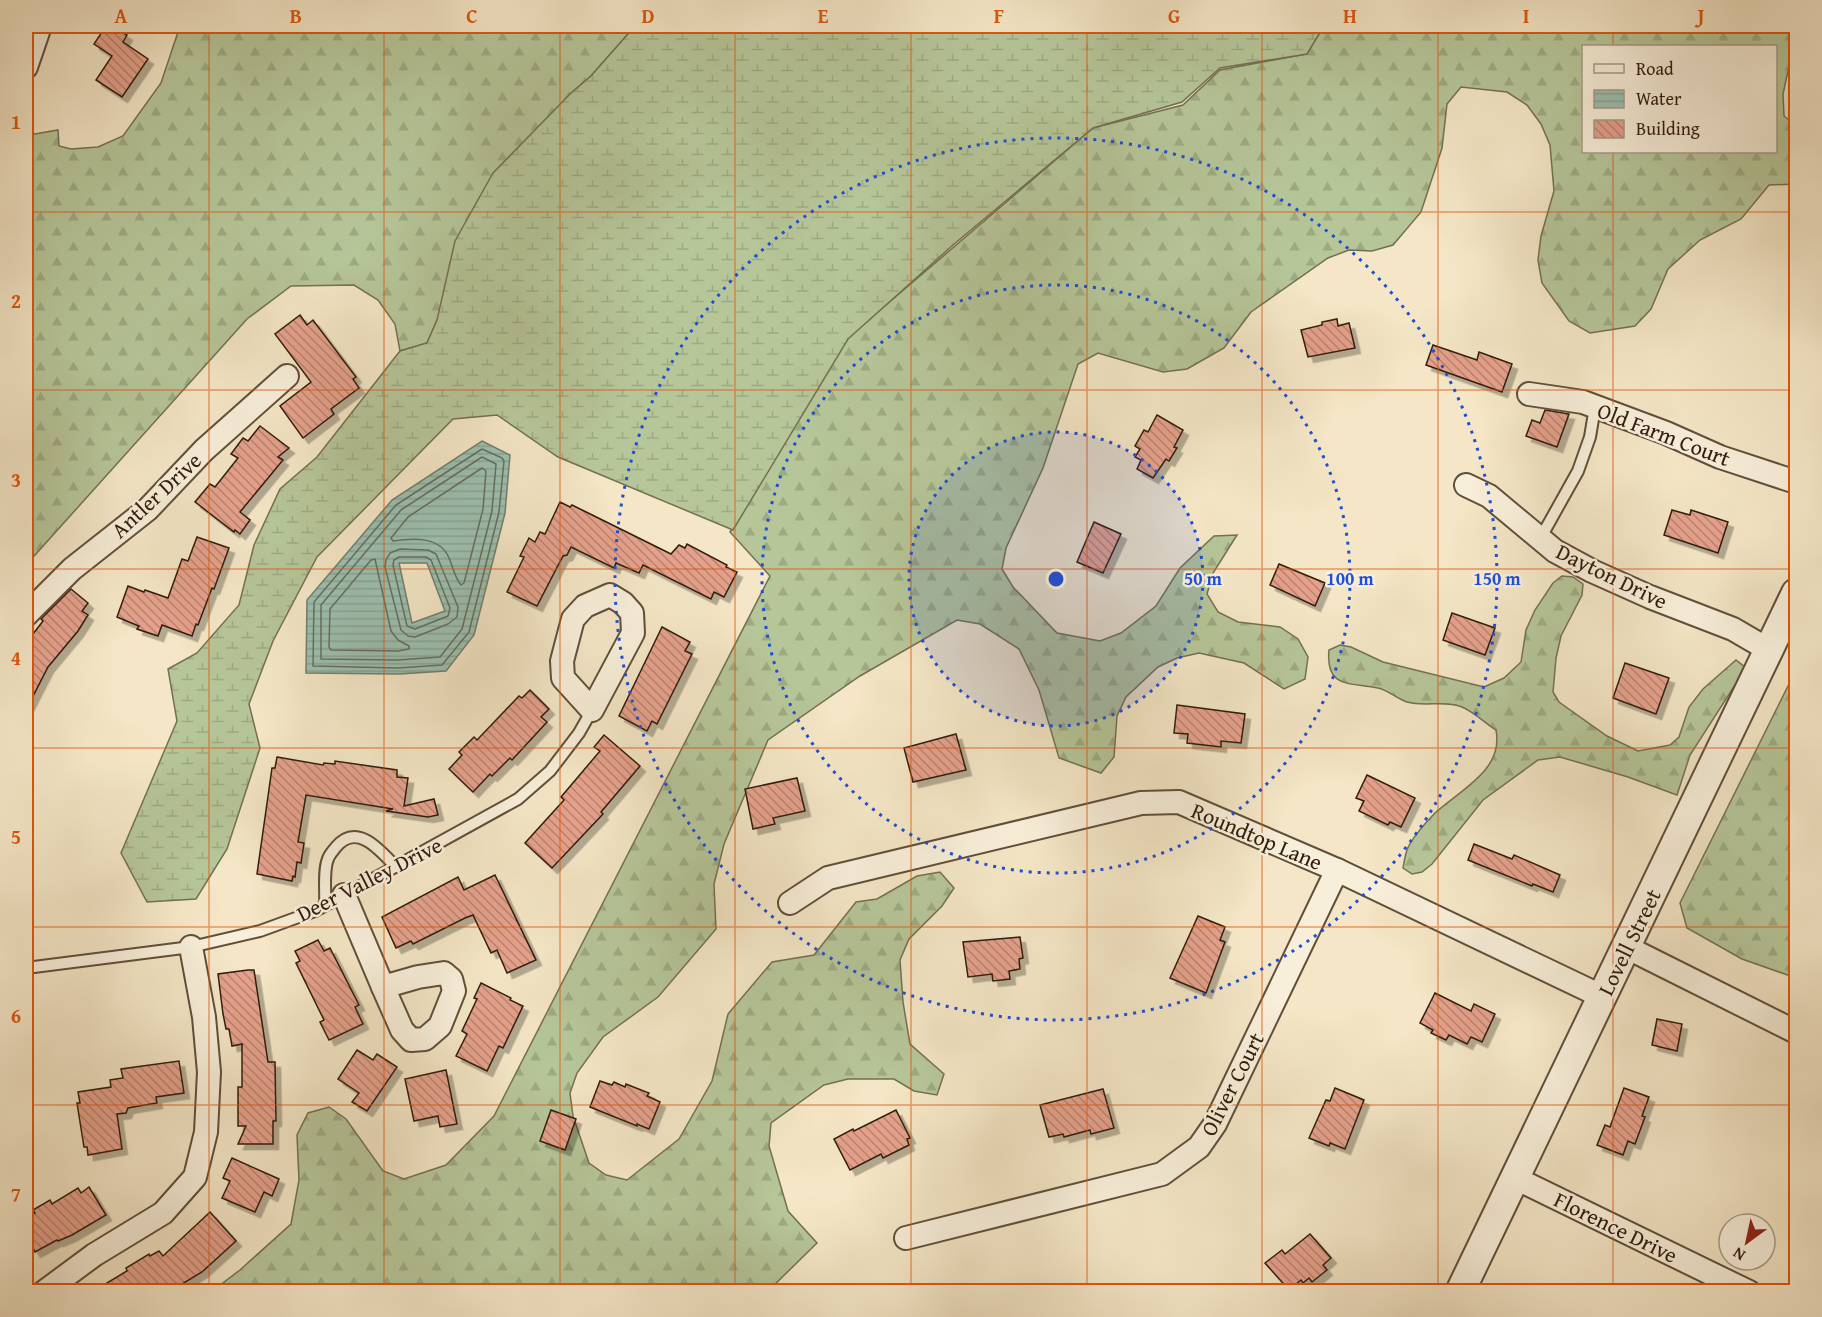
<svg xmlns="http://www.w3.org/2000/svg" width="1822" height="1317" viewBox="0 0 1822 1317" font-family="'Gentium Book Plus',serif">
  <defs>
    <pattern id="forest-firs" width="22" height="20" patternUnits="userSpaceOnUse" patternTransform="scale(1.5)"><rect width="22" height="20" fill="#b6c699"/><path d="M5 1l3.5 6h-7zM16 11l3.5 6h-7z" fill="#9daa83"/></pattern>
    <pattern id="wetland-marsh" width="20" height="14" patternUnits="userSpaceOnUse" patternTransform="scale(1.5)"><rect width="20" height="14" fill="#b6c699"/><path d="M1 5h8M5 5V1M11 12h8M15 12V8" fill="none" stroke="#9daa83"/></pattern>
    <pattern id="water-rules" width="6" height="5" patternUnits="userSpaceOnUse" patternTransform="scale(1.5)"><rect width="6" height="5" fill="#9cc0b1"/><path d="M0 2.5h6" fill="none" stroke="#87a497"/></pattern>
    <pattern id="building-back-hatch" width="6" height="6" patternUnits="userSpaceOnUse" patternTransform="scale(1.5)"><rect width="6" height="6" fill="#e5a18b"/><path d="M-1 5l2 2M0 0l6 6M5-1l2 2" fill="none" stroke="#ba8270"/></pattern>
    <filter id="shadow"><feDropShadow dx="5.5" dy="5.5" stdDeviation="0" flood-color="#0004"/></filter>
  </defs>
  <rect width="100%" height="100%" fill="#f4e6c6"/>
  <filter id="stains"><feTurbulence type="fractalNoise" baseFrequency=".00333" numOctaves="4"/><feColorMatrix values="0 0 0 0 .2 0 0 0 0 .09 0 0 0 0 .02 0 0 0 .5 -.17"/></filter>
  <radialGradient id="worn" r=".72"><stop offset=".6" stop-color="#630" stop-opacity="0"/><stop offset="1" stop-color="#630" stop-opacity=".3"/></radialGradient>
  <g fill="url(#forest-firs)" stroke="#737052" stroke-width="1.5" fill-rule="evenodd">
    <path d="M180,26h455l-44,50 -21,18 -133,226 -10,23 -27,8 -5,-27 -17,-24 -24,-15 -63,1 -44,33 -221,246v-301l1,-9 -1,-7v-117l9,3 23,-4 1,16 12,3 27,-2 25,-11 38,-53z"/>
    <path d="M1322,26h474v8l-13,60 1,22 12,10v58l-27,1 -28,34 -41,21 -32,29 -17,40 -16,17 -45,7 -21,-12 -27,-38 -4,-23 3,-24 13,-45 -4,-46 -9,-21 -14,-19 -20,-13 -46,-5 -14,17 -5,44 -21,64 -28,33 -21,6 -23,-1 -21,8 -77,54 -27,36 -37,21 -24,3 -65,-19 -20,11 -35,104 -37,80 -4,21 11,18 44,46 43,8 21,-8 35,-27 24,-38 34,-32 23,-1 -24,38 -6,21 11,18 20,10 42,5 18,12 10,18 -3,22 -21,10 -40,-26 -45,-10 -22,5 -19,9 -32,30 -9,19 -3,41 -13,16 -42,-15 -20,-68 -20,-41 -39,-25 -23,-4 -97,56 -92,64 -44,104 -10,40 2,45 -58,68 -55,40 -26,36 -7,20 3,23 16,47 17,12 21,5 52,-41 33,-58 16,-67 44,-52 42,-7 42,-53 21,-3 40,-23 23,-4 14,16 -12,18 -33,33 -9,21 3,42 7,42 34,30 -7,21 -23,-4 -20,-12h-46l-24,6 -53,38 -2,23 19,65 29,32 -49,48 -557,1 29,-22 51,-46 8,-44 -2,-45 11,-22 21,-6 17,12 37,52 21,8 42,-14 48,-49 276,-540 -40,-44 108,-186 255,-218 90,-23 37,-35 86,-16zM1584,46h192v106h-192z"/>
    <path d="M1562,576l11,1 10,7 -1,11 -21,41 -5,22 -3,34 6,10 48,34 31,15 32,-6 9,-8 10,-30 14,-18 33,-29 10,8 -56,87 -13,40 -49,-18 -68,-20 -22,3 -55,40 -51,64 -10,8 -10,2 -9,-6c1,-6 2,-12 4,-18 3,-10 21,-30 28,-37 25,-23 69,-43 61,-83 -11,-7 -22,-18 -34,-23 -16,-7 -38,0 -55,-5 -10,-3 -19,-12 -29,-14 -26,-6 -53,2 -49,-38l11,-5 11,2 32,15 101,25 20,-9 17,-16 5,-32 9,-20 18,-27z"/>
    <path d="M1796,670v308l-54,-19 -55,-31 -7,-25z"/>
  </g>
  <path fill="url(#wetland-marsh)" stroke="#737052" stroke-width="1.5" d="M635,26h689l-17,28 -87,14 -38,34 -89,26 -140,117 -105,94 -115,191 -175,-73 -61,-42 -44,4 -136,138 -44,84 -24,63 11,44 -33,101 -31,50 -49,3 -26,-49 56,-132 -9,-52 29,-16 42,-48 15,-60 26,-56 37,-32 83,-106 27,-8 10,-23 18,-79 38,-68 77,-79 21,-18z"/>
  <path fill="url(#water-rules)" stroke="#717e6f" stroke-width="1.5" fill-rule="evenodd" d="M482,441l28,14 -5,58 -31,122 -28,36 -47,3 -93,-1 1,-73 85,-100zM399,563h28l18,48 -33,12z"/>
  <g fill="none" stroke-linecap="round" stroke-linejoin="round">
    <g stroke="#666e5e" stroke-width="1.5">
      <path d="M482,449l20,9 2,3 -5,51 -30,120 -27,33 -44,3 -85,-2 1,-64 82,-97z"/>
      <path d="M482,457l14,7 -4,47 -30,118 -22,28 -42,3 -77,-1v-54l80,-95z"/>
      <path d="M482,468l4,3 -3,38 -19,74 -3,2c-6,-7 -8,-18 -12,-27 -9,-22 -36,-20 -56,-17l-2,-3 17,-21z"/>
      <path d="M400,549l28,1 8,4 22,53 -1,10 -9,7 -33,13 -7,-1 -7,-6 -16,-63 1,-7 4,-7z"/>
      <path d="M399,557h27l5,3 19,48 -2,8 -33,13 -8,-3 -14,-61 1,-5z"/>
      <path d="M375,559l16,72 7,9 11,6v3l-11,2 -67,-1 -2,-3 1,-38 41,-49z"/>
    </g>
  </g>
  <g fill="url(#building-back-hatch)" stroke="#301b0c" stroke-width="1.5" filter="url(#shadow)">
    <path d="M106,26h6l15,9 -4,7 25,17 -26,38 -26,-17 16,-24 -18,-12z"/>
    <path d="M300,315l7,10 6,-5 43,57 -3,2 6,9 -28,21 3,5 -31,24 -23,-32 31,-24 -36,-48z"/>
    <path d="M1337,319l1,7 11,-3 6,25 -47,9 -7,-27 21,-5v-3z"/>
    <path d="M1433,345l44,15 2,-8 33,12 -10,28 -76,-27z"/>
    <path d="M1545,410l24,4 -12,33 -31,-11 6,-16 8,3z"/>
    <path d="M1157,415l26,15 -9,17 3,1 -8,13 -3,-2 -13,19 -16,-9 4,-9 -6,-3 5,-8 -5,-3 9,-16 4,2z"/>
    <path d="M260,426l29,22 -11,9 5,3 -43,52 10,8 -10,14 -5,-4 -1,2 -39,-30 15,-18 5,3 23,-29 -7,-4 12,-16 5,3z"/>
    <path d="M560,502l10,5 2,-2 99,49 8,-9 6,3 2,-4 40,21 -1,2 11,5 -13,25 -10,-5 -3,7 -68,-34 -4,8 -23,-10 -2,5 -43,-21 -4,8 -4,1 -26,50 -30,-14 17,-35 -4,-1 9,-18 6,4 5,-10 5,2z"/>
    <path d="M1672,510l18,5 1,-5 37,12 -10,31 -54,-18z"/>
    <path d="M1094,522l27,12 -18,39 -26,-11z"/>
    <path d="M197,537l32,11 -15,41 -2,-1 -14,37 -2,-1 -4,12 -30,-11 -4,11 -21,-7 2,-3 -22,-9 11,-31 16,6 1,-2 23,8 14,-39 6,2z"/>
    <path d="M1279,564l46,19 -10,23 -45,-21z"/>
    <path d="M71,589l17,14 -6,8 6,4 -10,16 -30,36 -22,43v-67l17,-22 -2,-2z"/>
    <path d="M1452,613l43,15 -10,27 -42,-15z"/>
    <path d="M662,627l28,15 -5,9 7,3 -35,70 -5,-3 -5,10 -28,-15z"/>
    <path d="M1625,663l44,15 -13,36 -43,-16z"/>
    <path d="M530,690l19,19 -8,8 6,5 -35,38 -2,-2 -18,18 -2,-2 -17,18 -24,-23 13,-14 -3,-3 15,-15 3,3 42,-44 3,2z"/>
    <path d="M1177,705l68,9 -4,29 -20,-2v6l-34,-4 1,-9 -14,-1z"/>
    <path d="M956,734l10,36 -53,12 -9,-34z"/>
    <path d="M604,735l36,31 -39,46 2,2 -51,54 -27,-25 39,-43 -3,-3 39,-46 -6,-4z"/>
    <path d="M277,757l46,8 1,-2 11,1v-3l62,9v7l11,1 -4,28 30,-7 4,16 -10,2 -42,-6 7,-2 -87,-14 -8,47 6,1 -3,20 -4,-1 -2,15 -2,-1 -1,5 -35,-7 15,-106h3z"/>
    <path d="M1367,775l48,23 -14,29 -11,-5 -2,3 -29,-14 5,-10 -8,-3z"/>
    <path d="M797,778l8,33 -32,7 2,6 -22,5 -8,-40z"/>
    <path d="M1474,844l38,15 2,-4 46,20 -7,17 -20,-8 -1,2 -64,-26z"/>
    <path d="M495,875l41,85 -29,13 -10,-23 -6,3 -18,-38 -8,3 -52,26 -2,-3 -15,7 -14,-31 76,-40 6,13z"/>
    <path d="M1198,916l27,11 -5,13 5,2 -19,51 -36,-15z"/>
    <path d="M1020,937l3,21 -4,1 1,10 -11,2 1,8 -17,2 -1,-7 -24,3 -5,-35z"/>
    <path d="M318,940l6,11 6,-3 29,57 -4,2 8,17 -34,16 -9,-18 4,-2 -28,-57 4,-2 -5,-10z"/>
    <path d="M248,970h6l14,92h7l1,59h-3v23h-35l8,-18h-8v-39h4v-43l-10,2 -3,-17h-3l-3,-15 -5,-40z"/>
    <path d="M481,983l30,15 -1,2 13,6 -20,42 -4,-2 -12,25 -31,-15 11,-22 -5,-3 15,-32 -3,-1z"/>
    <path d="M1435,993l36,18 3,-7 21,10 -13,28 -11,-5 -4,7 -18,-9 -3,5 -15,-7 2,-3 -13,-7z"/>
    <path d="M1657,1019l25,5 -5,27 -25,-6z"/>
    <path d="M357,1050l16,10 4,-6 20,13 -30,44 -15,-9 7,-9 -21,-14z"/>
    <path d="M179,1061l5,32 -28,4 1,6 -29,5 -2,5 -9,1 5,35 -34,6 -1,-8h-3l-7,-44h3l-2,-11 33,-5 -1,-7 13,-2 -2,-9z"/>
    <path d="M446,1070l11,54 -17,3 -2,-11 -24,5 -9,-42z"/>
    <path d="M600,1081l12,4 2,-3 11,5 1,-3 23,9 -2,3 13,6 -11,27 -12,-5v2l-47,-19z"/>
    <path d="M1335,1088l29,12 -19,49 -15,-6 -1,3 -20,-8 17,-38 4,1z"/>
    <path d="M1624,1088l25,9 -7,19 3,1 -10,27 -7,-3 -5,14 -26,-10 8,-20 5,2z"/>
    <path d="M1103,1089l11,39 -23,6 -1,-4 -26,7 -1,-3 -14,3 -9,-32z"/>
    <path d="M551,1110l25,9 -11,31 -25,-9z"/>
    <path d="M896,1110l14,28 -3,1 2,6 -26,13 -2,-4 -31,16 -16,-31 19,-10 1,2z"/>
    <path d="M232,1158l47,21 -7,17 -8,-4 -9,20 -33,-14 8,-17 -7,-3z"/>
    <path d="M89,1187l17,28 -34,20 -14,6 -1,-1 -22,12 -9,-15v-19l9,-5 -2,-3 17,-10 2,4 26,-16 3,5z"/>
    <path d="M210,1212l26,29 -34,31 -33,20h-77l35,-21 -1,-3 23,-14 1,2 9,-5 4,5z"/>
    <path d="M1310,1234l21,24 -8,7 4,5 -15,12 -3,-4 -6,5 -2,-3 -12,10 -24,-27 17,-13 3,4z"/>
  </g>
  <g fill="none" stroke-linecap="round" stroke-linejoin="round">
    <g stroke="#614e3a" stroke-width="14">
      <g id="service">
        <path d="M1540,539l38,-68 12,-34 5,-30"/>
        <path d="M325,905c1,-12 -2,-35 3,-46 1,-4 5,-8 8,-12 21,-25 44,3 60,20"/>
        <path d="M26,968l165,-21 69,-16 55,-20 203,-112 32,-28 29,-38 13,-23"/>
      </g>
    </g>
    <g stroke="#614e3a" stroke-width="26">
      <g id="minor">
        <path d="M26,67l14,-41"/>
        <path d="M1529,394l54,8 83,31 54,24 76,25"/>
        <path d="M1466,485l23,11 66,55 37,20 58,26 83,32 36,21"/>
        <path d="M610,595l13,8 9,10 1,20 -41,77 -29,-32 -1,-17 11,-42 12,-13z"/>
        <path d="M26,615l46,-46 76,-60 56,-59 83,-74"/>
        <path d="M344,895l39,92"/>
        <path d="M790,903l38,-25 313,-75 38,-1 158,68 266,127"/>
        <path d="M1626,947l170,85"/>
        <path d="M444,973l7,6 3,12 -14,35 -15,13 -14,1 -9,-10 -19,-43 35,-10z"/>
        <path d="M1515,1178l234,114"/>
        <path d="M906,1238l256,-64 37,-27 16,-23 122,-254"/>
        <path d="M44,1292l50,-37 69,-42 32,-36 11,-45 3,-60 -5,-55 -13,-70"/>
      </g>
    </g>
    <g stroke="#614e3a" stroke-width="32">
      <path id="tertiary" d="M1460,1292l336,-699"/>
    </g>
    <use href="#service" stroke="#f8efda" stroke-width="10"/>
    <use href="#minor" stroke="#f8efda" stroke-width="22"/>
    <use href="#tertiary" stroke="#f8efda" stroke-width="28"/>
  </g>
  <path fill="none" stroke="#df560c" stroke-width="1.5" stroke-opacity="0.55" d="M209,26v1266M384,26v1266M560,26v1266M735,26v1266M911,26v1266M1087,26v1266M1262,26v1266M1438,26v1266M1613,26v20M1613,152v1140M26,212h1770M26,390h1770M26,569h1770M26,748h1770M26,927h1770M26,1105h1770"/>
  <circle cx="1056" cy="579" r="147" fill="#1d4ed8" fill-opacity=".12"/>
  <g fill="none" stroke="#1d4ed8" stroke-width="3" stroke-dasharray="3 6">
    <circle cx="1056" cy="579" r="147"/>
    <circle cx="1056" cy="579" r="294"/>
    <circle cx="1056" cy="579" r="441"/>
  </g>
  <g text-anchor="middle" stroke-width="5" stroke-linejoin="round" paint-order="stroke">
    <g font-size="22" fill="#301b0c" stroke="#f8efda">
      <text transform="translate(1664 434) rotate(21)" y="8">Old Farm Court</text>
      <text transform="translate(156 495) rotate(-43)" y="8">Antler Drive</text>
      <text transform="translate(1612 576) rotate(26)" y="8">Dayton Drive</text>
      <text transform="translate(1257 836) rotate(23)" y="8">Roundtop Lane</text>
      <text transform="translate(369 879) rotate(-27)" y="8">Deer Valley Drive</text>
      <text transform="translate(1629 942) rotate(-64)" y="8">Lovell Street</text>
      <text transform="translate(1232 1084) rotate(-63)" y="8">Oliver Court</text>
      <text transform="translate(1616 1227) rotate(26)" y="8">Florence Drive</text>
    </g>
  </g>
  <circle cx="1056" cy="579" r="9" fill="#1d4ed8" stroke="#f8efda" stroke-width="3"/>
  <g font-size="18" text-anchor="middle" font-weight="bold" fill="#1d4ed8" stroke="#f8efda" stroke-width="5" stroke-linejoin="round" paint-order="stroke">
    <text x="1203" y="585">50 m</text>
    <text x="1350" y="585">100 m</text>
    <text x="1497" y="585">150 m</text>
  </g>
  <rect width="1822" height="1317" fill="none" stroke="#f4e6c6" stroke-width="66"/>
  <rect x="1582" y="45" width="195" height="108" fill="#f8efda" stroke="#a89a88" stroke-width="1.5"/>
  <rect x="1594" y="64" width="30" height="9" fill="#f8efda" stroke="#a89a88" stroke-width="1.5"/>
  <text x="1636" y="75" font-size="18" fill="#301b0c">Road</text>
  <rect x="1594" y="90" width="30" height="18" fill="url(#water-rules)" stroke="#a89a88" stroke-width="1.5"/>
  <text x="1636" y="105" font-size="18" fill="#301b0c">Water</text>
  <rect x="1594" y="120" width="30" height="18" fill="url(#building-back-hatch)" stroke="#a89a88" stroke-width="1.5"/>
  <text x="1636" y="135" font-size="18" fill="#301b0c">Building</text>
  <g transform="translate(1747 1242) rotate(213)"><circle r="28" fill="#f8efda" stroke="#a89a88" stroke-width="1.5"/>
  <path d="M0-4.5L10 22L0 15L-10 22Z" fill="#8f2418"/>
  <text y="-9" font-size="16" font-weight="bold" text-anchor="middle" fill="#301b0c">N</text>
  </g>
  <rect x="33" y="33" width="1756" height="1251" fill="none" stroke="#df560c" stroke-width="2"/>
  <g font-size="20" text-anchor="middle" font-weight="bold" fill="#df560c">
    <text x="121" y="23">A</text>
    <text x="296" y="23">B</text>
    <text x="472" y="23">C</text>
    <text x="648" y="23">D</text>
    <text x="823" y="23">E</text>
    <text x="999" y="23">F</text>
    <text x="1174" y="23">G</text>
    <text x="1350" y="23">H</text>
    <text x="1526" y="23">I</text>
    <text x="1701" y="23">J</text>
    <text x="16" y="129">1</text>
    <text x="16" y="308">2</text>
    <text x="16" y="487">3</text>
    <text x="16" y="665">4</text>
    <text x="16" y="844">5</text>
    <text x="16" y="1023">6</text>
    <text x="16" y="1201">7</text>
  </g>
  <rect width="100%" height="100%" filter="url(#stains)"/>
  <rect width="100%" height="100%" fill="url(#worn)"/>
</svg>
